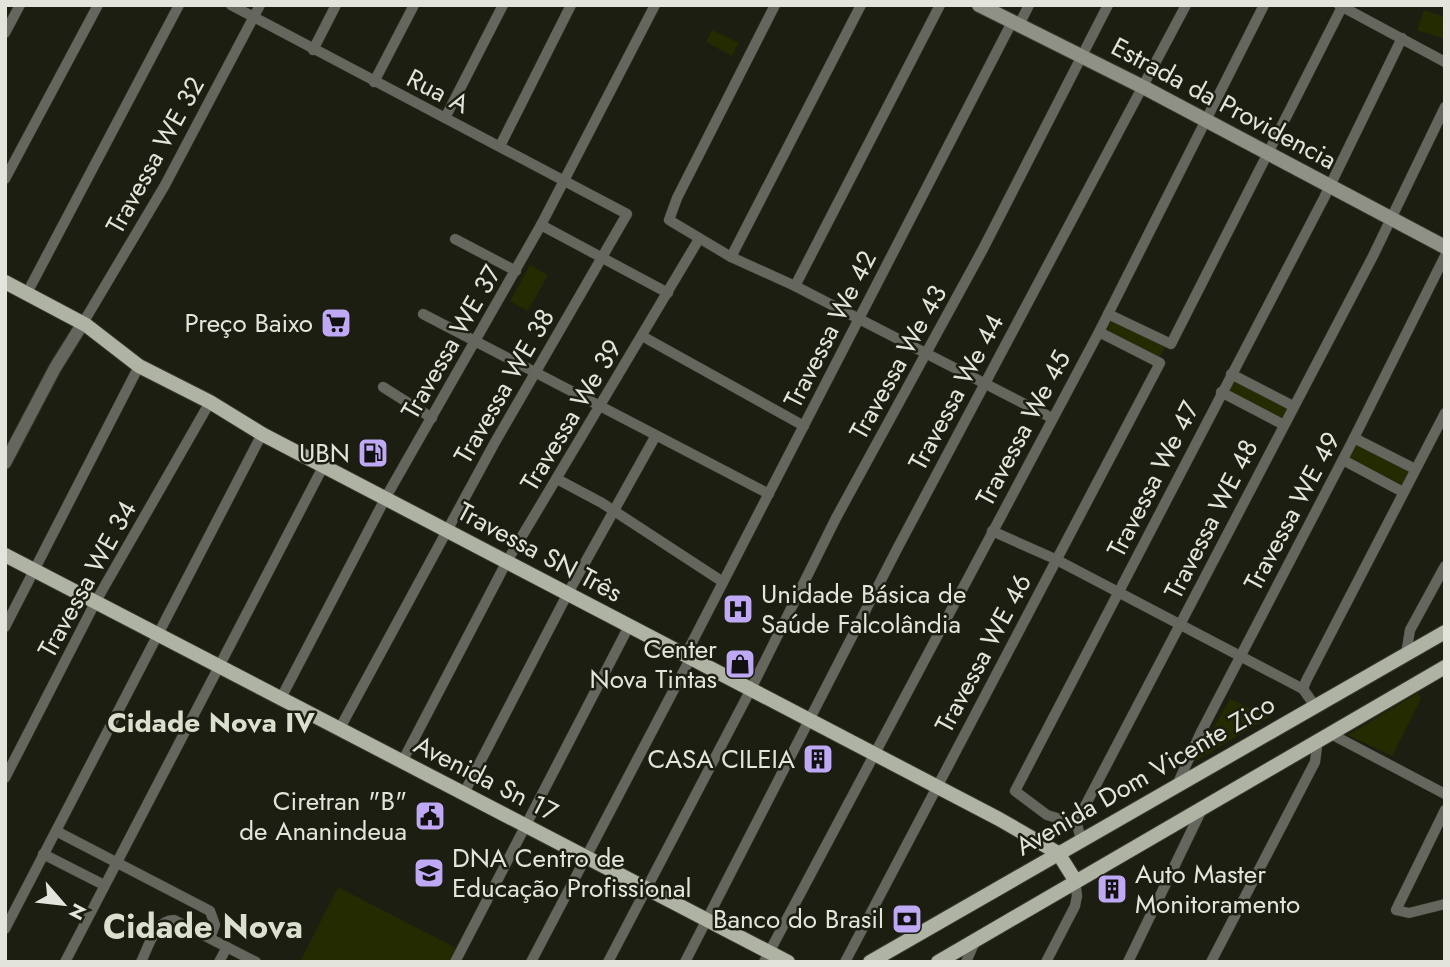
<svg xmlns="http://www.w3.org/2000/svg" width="1450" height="967" viewBox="0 0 1450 967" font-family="Jost,sans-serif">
  <rect width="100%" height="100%" fill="#1b1e10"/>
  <g fill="#252b00">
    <path d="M1424,10l21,7v22l-28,-9z"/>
    <path d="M712,30l27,13 -7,13 -26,-14z"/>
    <path d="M530,265l18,10 -20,36 -18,-10z"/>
    <path d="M1112,319l53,28 -5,10 -53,-27z"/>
    <path d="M1231,374l62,32 -9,19 -63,-33z"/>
    <path d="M1356,444l52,28 -6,13 -53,-28z"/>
    <path d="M1418,693l3,6 -29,57 -44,-21z"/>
    <path d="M1230,699l39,18 -75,45z"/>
    <path d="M338,887l118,61 -7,14h-149z"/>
  </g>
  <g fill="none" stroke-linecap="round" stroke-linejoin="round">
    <g stroke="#373a2d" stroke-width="11">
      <g id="minor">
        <path d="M231,5l396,209 -133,230 -154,284"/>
        <path d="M775,5l-98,193 -8,22 62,37 64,29 257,132"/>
        <path d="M1339,5l106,57"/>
        <path d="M1019,25l10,-20"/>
        <path d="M5,33l15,-28"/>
        <path d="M313,50l23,-45"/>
        <path d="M374,82l40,-77"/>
        <path d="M445,118l58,-113"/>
        <path d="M500,146l71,-141"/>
        <path d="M5,179l93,-174"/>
        <path d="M541,225l127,68"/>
        <path d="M455,239l61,32"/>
        <path d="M731,257l130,-252"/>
        <path d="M795,286l145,-281"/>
        <path d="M27,293l152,-288"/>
        <path d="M423,314l346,180"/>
        <path d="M1108,314l63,30 171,-337"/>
        <path d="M83,323l82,-138 95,-180"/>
        <path d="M642,336l162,90"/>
        <path d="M1231,374l62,32"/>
        <path d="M383,387l49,31"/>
        <path d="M1221,392l63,33"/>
        <path d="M1354,438l61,31"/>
        <path d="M1343,460l60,32"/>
        <path d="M557,479l45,24 121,79"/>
        <path d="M992,531l63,28 248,130"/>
        <path d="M5,627l134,-261"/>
        <path d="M1406,654l4,-24 35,-64"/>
        <path d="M685,656l327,-634"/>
        <path d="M281,698l105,-201 155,-272 114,-220"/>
        <path d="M1315,706l-12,-17 3,-8 139,-268"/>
        <path d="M1329,733l116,61"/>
        <path d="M402,762l104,-199 193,-324"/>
        <path d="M5,778l91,-177 114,-199"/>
        <path d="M1177,785l24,-53 153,-294 91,-182"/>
        <path d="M464,793l104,-200 87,-156"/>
        <path d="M1445,810l-49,100 13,3 36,-9"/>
        <path d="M1077,824l-30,-9 -32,-24 309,-593 78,-160"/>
        <path d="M56,831l154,80 5,14 -5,13"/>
        <path d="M1081,840l-4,-16 8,-18 288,-550 72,-149"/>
        <path d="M43,854l61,31"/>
        <path d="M5,929l257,-495"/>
        <path d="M65,962l259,-497"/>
        <path d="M141,962c7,-14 14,-42 33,-42l82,42"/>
        <path d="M219,962l8,-15"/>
        <path d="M455,962l174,-336"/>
        <path d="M531,962l159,-303"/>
        <path d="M608,962l143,-273 85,-171 147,-269 125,-244"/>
        <path d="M685,962l212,-413 289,-544"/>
        <path d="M764,962l335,-630 165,-327"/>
        <path d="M845,962l315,-599 -61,-31"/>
        <path d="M966,962l10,-23"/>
        <path d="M1046,962l29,-56 2,-10 -2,-16"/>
        <path d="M1128,962l74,-153"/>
        <path d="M1211,962l104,-200 3,-23"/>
      </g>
    </g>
    <g stroke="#373a2d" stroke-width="14">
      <path id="tertiary" d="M5,463l50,-95 28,-45"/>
    </g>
    <g stroke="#373a2d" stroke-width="16">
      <path id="secondary" d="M979,5l166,83 300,159"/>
    </g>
    <g stroke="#373a2d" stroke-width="16">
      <g id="primary">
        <path d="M5,282l81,43 53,41 71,36 52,32 737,385 59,34 17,27"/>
        <path d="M5,555l783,407"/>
        <path d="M870,962l575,-330"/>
        <path d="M938,962l507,-295"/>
      </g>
    </g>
    <use href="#minor" stroke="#65675f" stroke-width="10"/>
    <use href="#tertiary" stroke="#65675f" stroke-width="12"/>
    <use href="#secondary" stroke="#8f9186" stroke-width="14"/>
    <use href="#primary" stroke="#afb3a4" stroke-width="14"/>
  </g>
  <defs>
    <g id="supermarket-square" transform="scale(1.575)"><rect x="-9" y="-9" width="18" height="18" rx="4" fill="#bfa9f4" stroke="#1b1e10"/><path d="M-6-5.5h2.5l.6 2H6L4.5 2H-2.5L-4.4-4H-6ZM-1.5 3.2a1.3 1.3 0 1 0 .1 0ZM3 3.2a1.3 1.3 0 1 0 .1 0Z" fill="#111"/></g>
    <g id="fuel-square" transform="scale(1.575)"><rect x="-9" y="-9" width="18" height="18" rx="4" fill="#bfa9f4" stroke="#1b1e10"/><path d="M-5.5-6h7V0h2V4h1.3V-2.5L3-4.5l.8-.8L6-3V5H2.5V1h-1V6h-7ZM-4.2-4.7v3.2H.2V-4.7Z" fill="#111"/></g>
    <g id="hospital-square" transform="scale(1.575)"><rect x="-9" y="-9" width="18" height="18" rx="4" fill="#bfa9f4" stroke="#1b1e10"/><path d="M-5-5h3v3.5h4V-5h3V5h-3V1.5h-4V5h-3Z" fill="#111"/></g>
    <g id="shop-square" transform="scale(1.575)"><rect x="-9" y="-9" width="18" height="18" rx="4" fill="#bfa9f4" stroke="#1b1e10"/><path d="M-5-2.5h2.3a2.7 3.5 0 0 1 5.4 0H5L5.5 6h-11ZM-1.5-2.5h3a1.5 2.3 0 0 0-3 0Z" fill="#111"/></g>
    <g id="building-square" transform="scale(1.575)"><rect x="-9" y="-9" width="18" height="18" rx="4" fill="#bfa9f4" stroke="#1b1e10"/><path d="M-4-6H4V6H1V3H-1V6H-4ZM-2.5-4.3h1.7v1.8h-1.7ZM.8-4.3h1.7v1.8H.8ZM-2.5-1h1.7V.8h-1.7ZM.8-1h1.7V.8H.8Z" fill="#111"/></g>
    <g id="civic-square" transform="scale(1.575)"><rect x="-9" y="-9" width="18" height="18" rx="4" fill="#bfa9f4" stroke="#1b1e10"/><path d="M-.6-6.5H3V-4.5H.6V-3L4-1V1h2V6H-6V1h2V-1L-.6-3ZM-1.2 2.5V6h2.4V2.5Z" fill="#111"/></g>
    <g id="university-square" transform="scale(1.575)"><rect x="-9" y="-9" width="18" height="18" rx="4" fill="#bfa9f4" stroke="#1b1e10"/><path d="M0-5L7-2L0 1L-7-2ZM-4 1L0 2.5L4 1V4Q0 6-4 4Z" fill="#111"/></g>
    <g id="bank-square" transform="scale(1.575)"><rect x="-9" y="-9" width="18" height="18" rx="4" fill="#bfa9f4" stroke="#1b1e10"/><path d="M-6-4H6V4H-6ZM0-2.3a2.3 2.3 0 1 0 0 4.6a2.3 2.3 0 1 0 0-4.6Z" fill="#111"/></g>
  </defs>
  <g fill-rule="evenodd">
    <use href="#supermarket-square" x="336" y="323"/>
    <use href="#fuel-square" x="373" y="453"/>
    <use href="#hospital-square" x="738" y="609"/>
    <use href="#shop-square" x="740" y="664"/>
    <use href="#building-square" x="818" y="759"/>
    <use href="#civic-square" x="430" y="816"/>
    <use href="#university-square" x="429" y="873"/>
    <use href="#building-square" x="1112" y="889"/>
    <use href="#bank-square" x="907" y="919"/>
  </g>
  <g text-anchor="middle" stroke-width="5" stroke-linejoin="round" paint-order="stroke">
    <g font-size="26" fill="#e3e5dc" stroke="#1b1e10">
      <text transform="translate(438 91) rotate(27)" y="9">Rua A</text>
      <text transform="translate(1224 103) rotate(28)" y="9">Estrada da Providencia</text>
      <text transform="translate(155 155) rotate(-61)" y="9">Travessa WE 32</text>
      <text transform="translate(830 329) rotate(-63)" y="9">Travessa We 42</text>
      <text transform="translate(451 342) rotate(-60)" y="9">Travessa WE 37</text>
      <text transform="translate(898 362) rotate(-61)" y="9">Travessa We 43</text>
      <text transform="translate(504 386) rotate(-60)" y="9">Travessa WE 38</text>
      <text transform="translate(956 392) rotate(-62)" y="9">Travessa We 44</text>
      <text transform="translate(571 415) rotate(-59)" y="9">Travessa We 39</text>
      <text transform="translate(1023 428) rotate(-62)" y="9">Travessa We 45</text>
      <text transform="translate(1153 479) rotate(-63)" y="9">Travessa We 47</text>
      <text transform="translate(1292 511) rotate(-62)" y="9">Travessa WE 49</text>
      <text transform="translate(1211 519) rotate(-63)" y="9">Travessa WE 48</text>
      <text transform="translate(540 552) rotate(28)" y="9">Travessa SN Três</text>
      <text transform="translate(87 579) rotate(-61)" y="9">Travessa WE 34</text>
      <text transform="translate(983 653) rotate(-62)" y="9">Travessa WE 46</text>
      <text transform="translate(1145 775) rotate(-30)" y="9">Avenida Dom Vicente Zico</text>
      <text transform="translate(486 778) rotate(27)" y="9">Avenida Sn 17</text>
    </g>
    <g font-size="26" fill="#e3e5dc" stroke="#1b1e10" text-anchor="end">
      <text x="313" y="332">Preço Baixo</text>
      <text x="350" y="462">UBN</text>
      <text x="761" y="603" text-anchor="start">Unidade Básica de<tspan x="761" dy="30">Saúde Falcolândia</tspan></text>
      <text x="717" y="658">Center<tspan x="717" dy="30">Nova Tintas</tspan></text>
      <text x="795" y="768">CASA CILEIA</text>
      <text x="407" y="810">Ciretran "B"<tspan x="407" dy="30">de Ananindeua</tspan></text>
      <text x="452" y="867" text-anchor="start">DNA Centro de<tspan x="452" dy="30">Educação Profissional</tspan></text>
      <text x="1135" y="883" text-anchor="start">Auto Master<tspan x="1135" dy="30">Monitoramento</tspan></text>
      <text x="884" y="928">Banco do Brasil</text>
    </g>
    <g font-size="28" font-weight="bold" fill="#dbdfcd" stroke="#1b1e10">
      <text x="211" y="732">Cidade Nova IV</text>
    </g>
    <g font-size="33" font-weight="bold" fill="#dbdfcd" stroke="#1b1e10">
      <text x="203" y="938">Cidade Nova</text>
    </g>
  </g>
  <rect width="1450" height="967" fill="none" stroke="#e3e5dc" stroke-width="14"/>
  <g transform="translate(63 904) rotate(118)" stroke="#1b1e10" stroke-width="5" paint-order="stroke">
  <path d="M0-5L12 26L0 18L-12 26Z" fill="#e3e5dc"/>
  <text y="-10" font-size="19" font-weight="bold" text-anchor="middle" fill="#e3e5dc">N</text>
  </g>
</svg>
